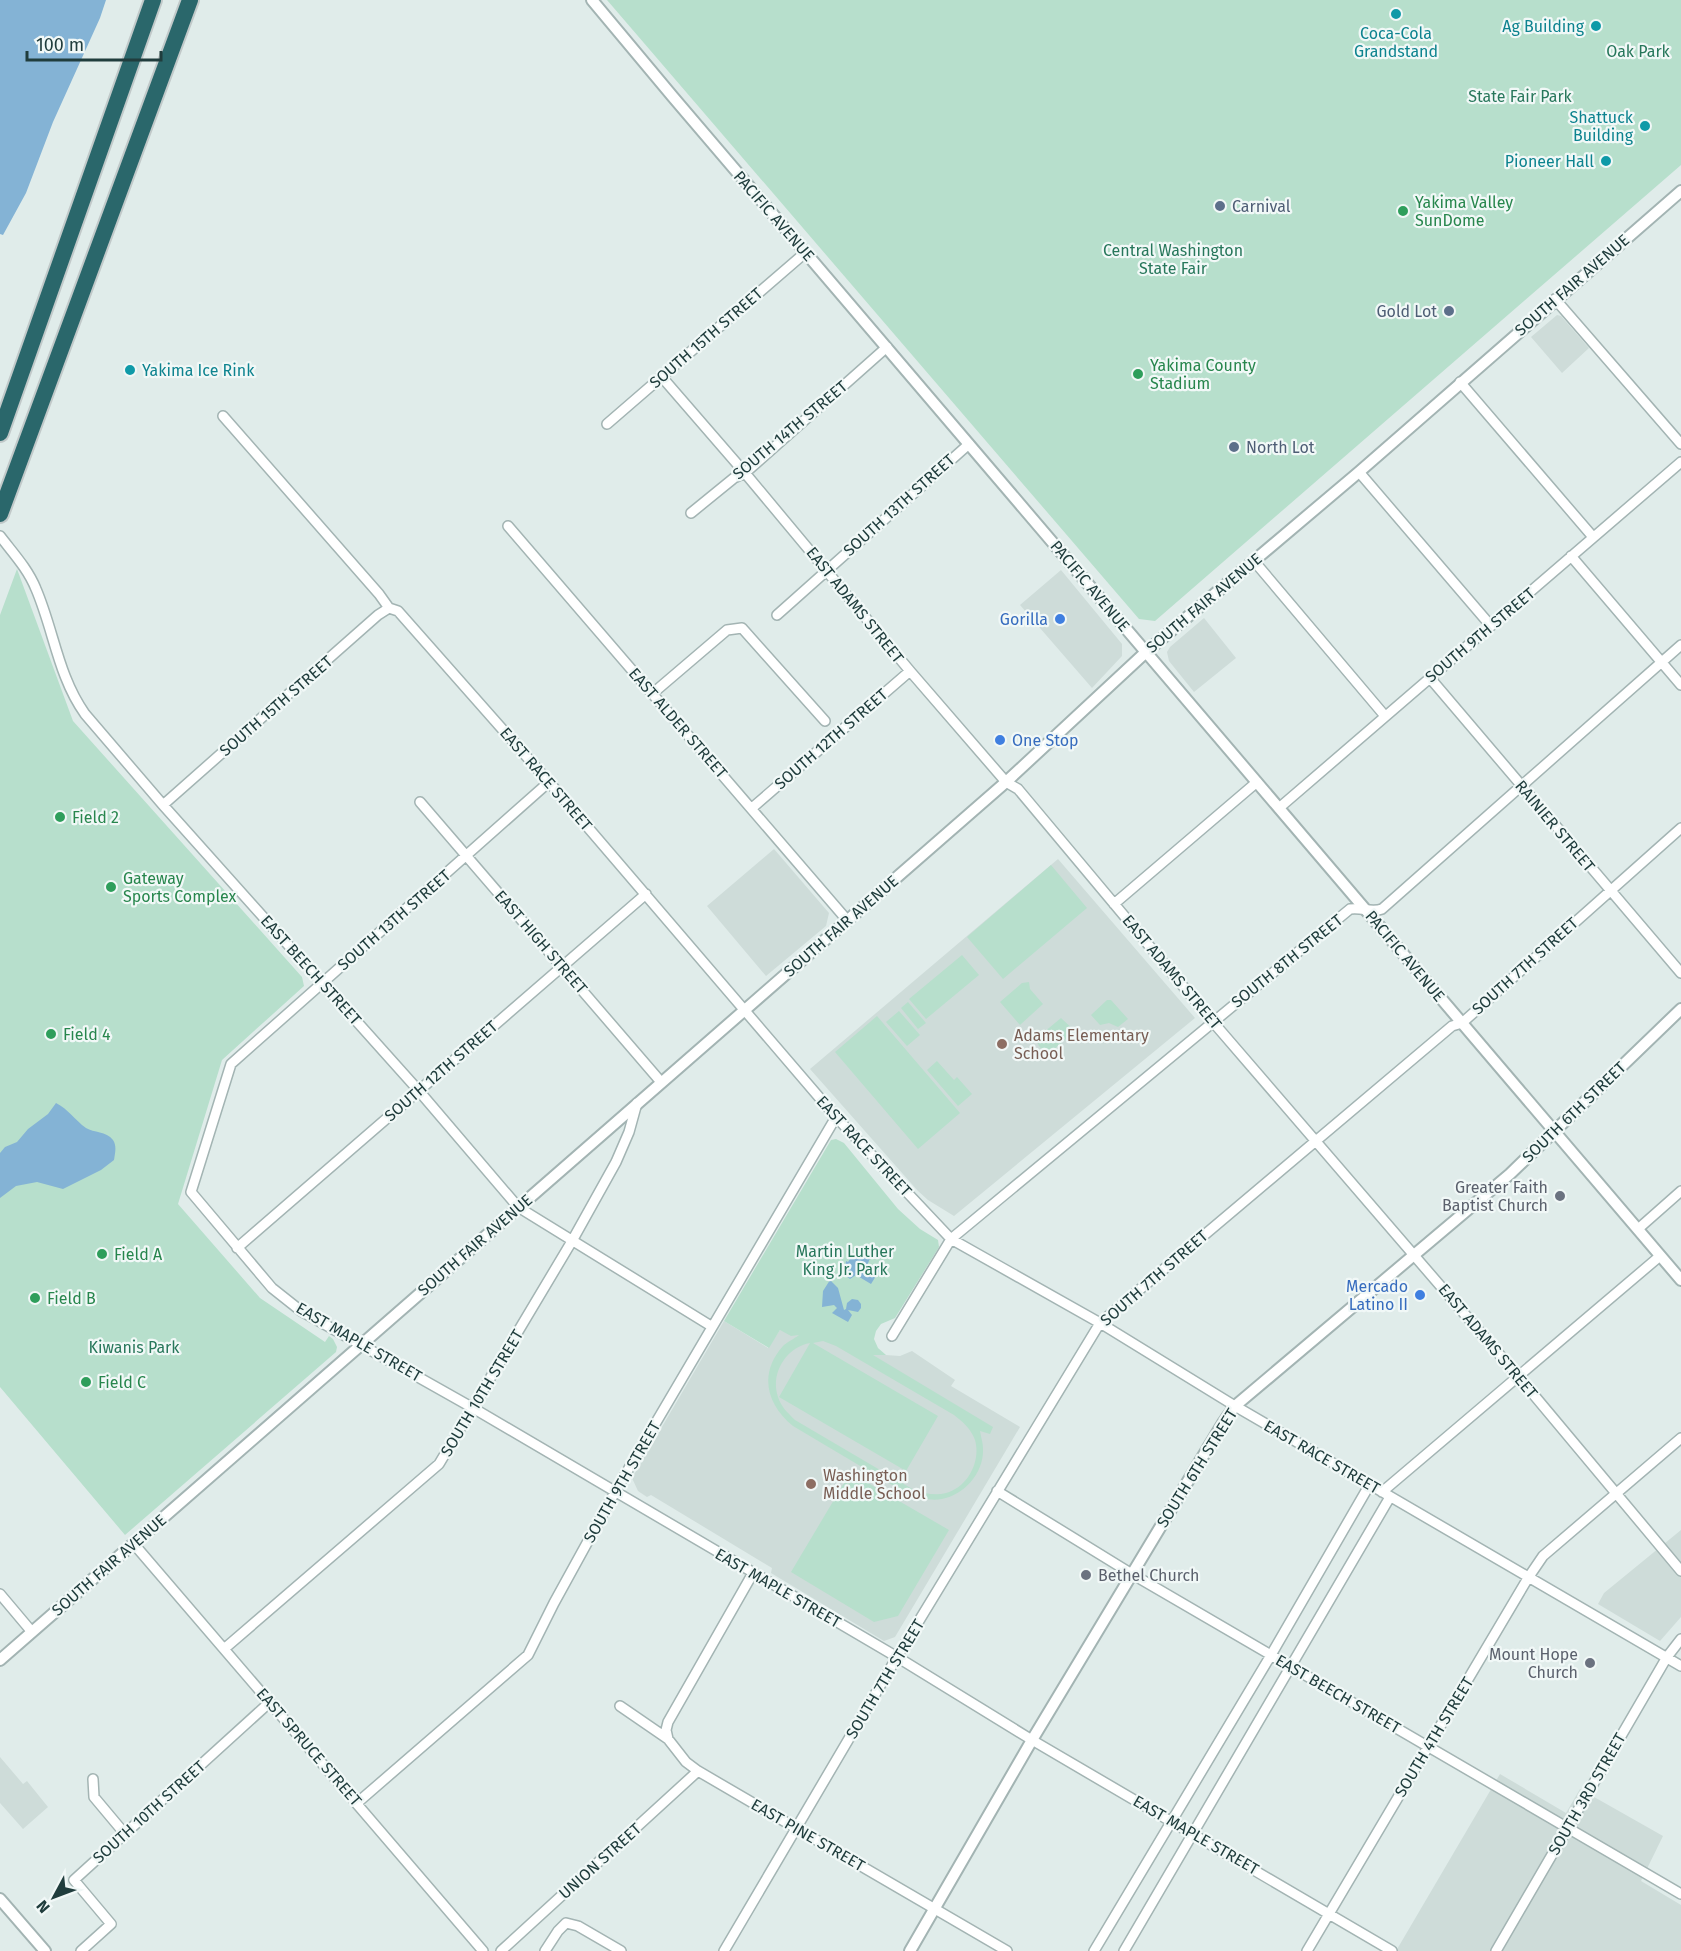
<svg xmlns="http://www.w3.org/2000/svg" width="1681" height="1951" font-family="'Fira Sans',sans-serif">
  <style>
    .built { fill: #cedcd9 }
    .green { fill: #b7dfcc; fill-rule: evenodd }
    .water { fill: #84b3d5 }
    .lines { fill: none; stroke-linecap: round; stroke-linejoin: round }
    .minor-casing { stroke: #a3b4b3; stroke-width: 12 }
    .tertiary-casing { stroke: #a3b4b3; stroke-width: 14 }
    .motorway-casing { stroke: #c1c9c9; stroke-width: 20 }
    .minor { stroke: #fff; stroke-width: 9 }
    .tertiary { stroke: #fff; stroke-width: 10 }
    .motorway { stroke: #2a676b; stroke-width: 16 }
    .culture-dot { fill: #0f9aa8; stroke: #f1f8f7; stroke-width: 2 }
    .service-dot { fill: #5c6f8a; stroke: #f1f8f7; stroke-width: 2 }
    .leisure-dot { fill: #2e9e5b; stroke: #f1f8f7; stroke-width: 2 }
    .shop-dot { fill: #3f7fe0; stroke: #f1f8f7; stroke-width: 2 }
    .education-dot { fill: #8d6e63; stroke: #f1f8f7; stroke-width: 2 }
    .worship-dot { fill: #6b7280; stroke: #f1f8f7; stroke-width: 2 }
    .labels { text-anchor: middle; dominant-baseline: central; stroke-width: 4.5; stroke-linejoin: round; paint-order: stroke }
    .culture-label { font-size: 16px; fill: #0d838f; stroke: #f1f8f7; text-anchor: end }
    .park-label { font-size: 16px; fill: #27775b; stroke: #f1f8f7 }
    .leisure-label { font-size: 16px; fill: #27864d; stroke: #f1f8f7; text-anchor: start }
    .service-label { font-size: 16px; fill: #4e5e75; stroke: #f1f8f7; text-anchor: start }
    .street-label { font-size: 16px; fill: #203d3d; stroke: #f1f8f7 }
    .shop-label { font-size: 16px; fill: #366cbe; stroke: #f1f8f7; text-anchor: end }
    .education-label { font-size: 16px; fill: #785e54; stroke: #f1f8f7; text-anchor: start }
    .worship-label { font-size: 16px; fill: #5b616d; stroke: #f1f8f7; text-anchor: end }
  </style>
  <rect width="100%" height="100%" fill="#e0ecea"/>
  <!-- built -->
  <path class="built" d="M1557 315 1561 316 1589 348 1562 373 1531 337Z
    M1061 570 1122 644V656L1092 688 1020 605Z
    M1204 618 1236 658 1194 692 1169 661 1167 652 1170 647Z
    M774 849 829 913 826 926 766 976 707 906Z
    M1058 859 1195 1018 954 1216 928 1200 918 1191 810 1069Z
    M724 1321 768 1348 780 1330 814 1332 871 1354 900 1356 912 1351 955 1380 951 1386 1020 1427 895 1637 884 1641 771 1573 772 1568 651 1495 647 1497 638 1491 632 1478Z
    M1681 1530V1617L1660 1641 1598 1604 1604 1593Z
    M0 1757 23 1784 27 1781 48 1807 23 1829 0 1803Z
    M1500 1774 1566 1813 1580 1789 1663 1836 1641 1881 1681 1905V1951H1396Z"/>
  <!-- green -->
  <path class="green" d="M607 0H1681V165L1155 621 1139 619Z
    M17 569 73 721 302 977 304 986 222 1060 178 1204 260 1298 325 1342 329 1336 333 1339 337 1347 336 1352 125 1535 0 1387V615Z
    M1051 865 1087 908 1003 979 967 937Z
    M962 955 979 975 926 1019 909 999Z
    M1029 982 1030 989 1043 1004 1020 1025 1000 1002 1022 983Z
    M1107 1000H1111L1128 1019 1118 1027 1109 1023 1100 1025 1091 1015Z
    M908 1002 926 1023 918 1029 901 1008Z
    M899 1011 920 1035 907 1046 886 1022Z
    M877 1016 960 1113 918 1149 835 1052Z
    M1061 1018 1075 1031 1051 1052C1042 1051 1036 1047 1038 1037Z
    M937 1061 954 1080 957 1077 972 1094 958 1106 927 1070Z
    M836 1139 844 1143 898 1209 920 1229 938 1240 939 1247 895 1318 881 1324 876 1331 874 1339 878 1348 886 1355H873L993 1427 990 1434 980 1431C981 1437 983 1443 983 1449 984 1473 964 1495 942 1499 931 1501 920 1498 909 1495L793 1426C767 1405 758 1374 783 1346 787 1342 794 1339 799 1335L791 1336 780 1330 769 1348 724 1321 831 1140ZM823 1341 836 1346 954 1415C963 1422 971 1429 975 1440 981 1461 968 1487 946 1493 935 1496 924 1493 914 1490L795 1420C788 1413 781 1407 778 1397 770 1374 786 1347 810 1343L779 1397 906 1471 938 1416 813 1343Z
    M856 1476 949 1530 898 1616 874 1622 791 1572 847 1478Z"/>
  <!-- water -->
  <path class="water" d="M0 0H106L100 18 53 122 26 193 3 235 0 234Z
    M56 1103C68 1109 75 1120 86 1128 94 1133 106 1131 113 1140 117 1146 115 1153 114 1160L101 1170 63 1189 37 1182 16 1186 0 1198V1153L5 1147 17 1142 28 1129 48 1114Z
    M862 1253 870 1258 867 1266 871 1267 874 1264 881 1268 871 1284 856 1275 850 1279 844 1274 846 1261 848 1262 852 1256 858 1259Z
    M830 1280 838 1288 844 1310 846 1309 847 1303 852 1299 858 1300 861 1304V1308L858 1312 848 1310 852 1315 848 1322 832 1313 837 1308 834 1305 822 1307 823 1291Z"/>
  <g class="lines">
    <!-- minor casing -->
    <g class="minor-casing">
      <path id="minor" d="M1555 299 1681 444
        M661 376 745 473 910 671 1006 782 1018 789 1213 1022 1518 1376 1681 1571
        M1460 382 1593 537
        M223 416 379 594 389 608 398 611 549 782 836 1117 951 1239 1100 1323 1235 1406 1681 1666
        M607 424 806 252
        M1359 472 1491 626
        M691 513 734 478 745 473 887 347
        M508 526 847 920
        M0 536C13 553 28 569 36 589 54 631 58 676 85 714L163 805 419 1091 518 1207 711 1326
        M1571 556 1681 685
        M1254 561 1385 716
        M777 615 969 444
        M1430 678 1681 973
        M652 694 727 630 742 628 825 721
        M549 782 231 1064 191 1192 272 1288 301 1311 473 1408 897 1657 1032 1740 1392 1951
        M420 802 661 1082
        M163 805 378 615 389 608
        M752 808 910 671
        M1279 808 1681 462
        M1114 904 1257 782
        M1638 1229 1681 1191
        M237 1248 646 894
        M892 1336 951 1239 1350 909C1362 907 1371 913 1382 909L1681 645
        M997 1491 1132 1574 1681 1894
        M1382 1492 1660 1256
        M133 1543 483 1951
        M0 1594 32 1632
        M224 1649 439 1464 572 1241 616 1162 629 1132 637 1103
        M620 1706 668 1739 686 1762 698 1771 1007 1951
        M668 1739 666 1730 668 1722 753 1573
        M93 1779 94 1797 125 1834
        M357 1803 528 1655 554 1603 615 1492 836 1117
        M81 1951 111 1924 74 1880 270 1702
        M501 1951 698 1771
        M545 1951 558 1931 566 1923 578 1926 621 1951
        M724 1951 897 1657 1100 1323 1452 1026 1462 1023 1681 828
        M1094 1951 1271 1655 1370 1484
        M1124 1951 1390 1497
        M1307 1951 1528 1578 1543 1556 1681 1438
        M1496 1951 1667 1657 1681 1639"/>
    </g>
    <!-- tertiary casing -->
    <g class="tertiary-casing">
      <path id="tertiary" d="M592 0 673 97 1681 1280
        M0 1660 1006 782 1146 652 1359 472 1681 191
        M0 1899 45 1951
        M910 1951 1032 1740 1223 1423 1235 1406 1510 1174 1681 1009"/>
    </g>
    <!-- motorway casing -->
    <g class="motorway-casing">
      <path id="motorway" d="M0 433 153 0
        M0 514 190 0"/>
    </g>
    <!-- minor -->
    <use href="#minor" class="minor"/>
    <!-- tertiary -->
    <use href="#tertiary" class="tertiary"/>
    <!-- motorway -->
    <use href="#motorway" class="motorway"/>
  </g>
  <!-- markers -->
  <g class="culture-dot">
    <circle cx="1396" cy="14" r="6"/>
    <circle cx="1596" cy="26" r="6"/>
    <circle cx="1645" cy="126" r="6"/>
    <circle cx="1606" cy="161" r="6"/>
    <circle cx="130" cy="370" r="6"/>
  </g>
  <g class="service-dot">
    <circle cx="1220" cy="206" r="6"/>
    <circle cx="1449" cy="311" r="6"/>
    <circle cx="1234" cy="447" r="6"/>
  </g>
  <g class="leisure-dot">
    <circle cx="1403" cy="211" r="6"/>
    <circle cx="1138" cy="374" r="6"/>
    <circle cx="60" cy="817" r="6"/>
    <circle cx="111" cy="887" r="6"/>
    <circle cx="51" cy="1034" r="6"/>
    <circle cx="102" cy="1254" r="6"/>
    <circle cx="35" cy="1298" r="6"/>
    <circle cx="86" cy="1382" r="6"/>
  </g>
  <g class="shop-dot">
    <circle cx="1060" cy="619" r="6"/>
    <circle cx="1000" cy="740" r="6"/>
    <circle cx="1420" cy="1295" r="6"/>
  </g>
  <g class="education-dot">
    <circle cx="1002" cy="1044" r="6"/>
    <circle cx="811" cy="1484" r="6"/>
  </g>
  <g class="worship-dot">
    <circle cx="1560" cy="1196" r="6"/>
    <circle cx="1086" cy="1575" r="6"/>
    <circle cx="1590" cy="1663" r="6"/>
  </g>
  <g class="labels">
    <!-- culture labels -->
    <g class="culture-label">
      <text x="1584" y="26">Ag Building</text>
      <text x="1396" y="33" text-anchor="middle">Coca-Cola<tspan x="1396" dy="18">Grandstand</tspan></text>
      <text x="1633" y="117">Shattuck<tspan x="1633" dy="18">Building</tspan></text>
      <text x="1594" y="161">Pioneer Hall</text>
      <text x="142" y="370" text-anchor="start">Yakima Ice Rink</text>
    </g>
    <!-- park labels -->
    <g class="park-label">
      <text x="1638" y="51">Oak Park</text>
      <text x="1520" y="96">State Fair Park</text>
      <text x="1173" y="250">Central Washington<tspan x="1173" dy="18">State Fair</tspan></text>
      <text x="845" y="1251">Martin Luther<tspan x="845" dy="18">King Jr. Park</tspan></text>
      <text x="134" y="1347">Kiwanis Park</text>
    </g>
    <!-- leisure labels -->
    <g class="leisure-label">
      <text x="1415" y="202">Yakima Valley<tspan x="1415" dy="18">SunDome</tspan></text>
      <text x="1150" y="365">Yakima County<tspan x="1150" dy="18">Stadium</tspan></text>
      <text x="72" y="817">Field 2</text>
      <text x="123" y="878">Gateway<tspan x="123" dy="18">Sports Complex</tspan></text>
      <text x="63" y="1034">Field 4</text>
      <text x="114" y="1254">Field A</text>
      <text x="47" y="1298">Field B</text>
      <text x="98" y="1382">Field C</text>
    </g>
    <!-- service labels -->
    <g class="service-label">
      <text x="1232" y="206">Carnival</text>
      <text x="1437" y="311" text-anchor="end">Gold Lot</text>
      <text x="1246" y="447">North Lot</text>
    </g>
    <!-- street labels -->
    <g class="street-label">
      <text transform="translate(774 216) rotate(49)">PACIFIC AVENUE</text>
      <text transform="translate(1572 285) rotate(-41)">SOUTH FAIR AVENUE</text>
      <text transform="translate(706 338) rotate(-41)">SOUTH 15TH STREET</text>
      <text transform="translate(790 430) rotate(-40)">SOUTH 14TH STREET</text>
      <text transform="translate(899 505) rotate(-42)">SOUTH 13TH STREET</text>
      <text transform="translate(1090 586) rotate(50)">PACIFIC AVENUE</text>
      <text transform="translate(1204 603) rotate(-40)">SOUTH FAIR AVENUE</text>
      <text transform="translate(855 605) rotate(51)">EAST ADAMS STREET</text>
      <text transform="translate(1480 635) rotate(-40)">SOUTH 9TH STREET</text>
      <text transform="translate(276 706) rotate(-41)">SOUTH 15TH STREET</text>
      <text transform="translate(678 723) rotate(49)">EAST ALDER STREET</text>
      <text transform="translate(831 739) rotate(-41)">SOUTH 12TH STREET</text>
      <text transform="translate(546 779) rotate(49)">EAST RACE STREET</text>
      <text transform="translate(1555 826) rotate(50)">RAINIER STREET</text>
      <text transform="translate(394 920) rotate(-41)">SOUTH 13TH STREET</text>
      <text transform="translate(841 926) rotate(-41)">SOUTH FAIR AVENUE</text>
      <text transform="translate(541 942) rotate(49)">EAST HIGH STREET</text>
      <text transform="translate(1405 956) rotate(50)">PACIFIC AVENUE</text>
      <text transform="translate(1287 961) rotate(-39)">SOUTH 8TH STREET</text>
      <text transform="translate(1525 966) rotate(-42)">SOUTH 7TH STREET</text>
      <text transform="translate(311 970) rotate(48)">EAST BEECH STREET</text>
      <text transform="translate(1172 972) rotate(50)">EAST ADAMS STREET</text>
      <text transform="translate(441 1071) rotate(-41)">SOUTH 12TH STREET</text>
      <text transform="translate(1574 1112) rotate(-44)">SOUTH 6TH STREET</text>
      <text transform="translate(864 1146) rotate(47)">EAST RACE STREET</text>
      <text transform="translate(475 1245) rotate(-41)">SOUTH FAIR AVENUE</text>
      <text transform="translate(1154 1278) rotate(-41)">SOUTH 7TH STREET</text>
      <text transform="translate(1488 1341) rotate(50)">EAST ADAMS STREET</text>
      <text transform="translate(359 1342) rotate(30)">EAST MAPLE STREET</text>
      <text transform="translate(482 1393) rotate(-59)">SOUTH 10TH STREET</text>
      <text transform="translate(1322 1457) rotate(30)">EAST RACE STREET</text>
      <text transform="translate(1197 1468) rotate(-58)">SOUTH 6TH STREET</text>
      <text transform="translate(622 1482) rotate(-60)">SOUTH 9TH STREET</text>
      <text transform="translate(109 1565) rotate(-41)">SOUTH FAIR AVENUE</text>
      <text transform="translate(778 1588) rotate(30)">EAST MAPLE STREET</text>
      <text transform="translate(885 1679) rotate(-59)">SOUTH 7TH STREET</text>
      <text transform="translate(1338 1694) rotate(30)">EAST BEECH STREET</text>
      <text transform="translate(1434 1737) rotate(-59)">SOUTH 4TH STREET</text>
      <text transform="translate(309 1747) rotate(49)">EAST SPRUCE STREET</text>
      <text transform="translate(1587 1794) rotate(-60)">SOUTH 3RD STREET</text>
      <text transform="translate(149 1812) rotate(-42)">SOUTH 10TH STREET</text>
      <text transform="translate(808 1835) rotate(30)">EAST PINE STREET</text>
      <text transform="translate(1196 1835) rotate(30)">EAST MAPLE STREET</text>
      <text transform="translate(600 1861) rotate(-42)">UNION STREET</text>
    </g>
    <!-- shop labels -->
    <g class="shop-label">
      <text x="1048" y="619">Gorilla</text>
      <text x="1012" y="740" text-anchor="start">One Stop</text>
      <text x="1408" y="1286">Mercado<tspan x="1408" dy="18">Latino II</tspan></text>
    </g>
    <!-- education labels -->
    <g class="education-label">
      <text x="1014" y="1035">Adams Elementary<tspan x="1014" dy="18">School</tspan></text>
      <text x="823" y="1475">Washington<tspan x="823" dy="18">Middle School</tspan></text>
    </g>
    <!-- worship labels -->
    <g class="worship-label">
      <text x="1548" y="1187">Greater Faith<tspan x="1548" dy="18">Baptist Church</tspan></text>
      <text x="1098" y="1575" text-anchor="start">Bethel Church</text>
      <text x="1578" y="1654">Mount Hope<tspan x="1578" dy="18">Church</tspan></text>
    </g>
  </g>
  <!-- north arrow -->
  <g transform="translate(54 1897) rotate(229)" stroke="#f1f8f7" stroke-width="4.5" paint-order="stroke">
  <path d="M0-4.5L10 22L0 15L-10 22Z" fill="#203d3d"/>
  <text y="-9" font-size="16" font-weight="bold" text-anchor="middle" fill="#203d3d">N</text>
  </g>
  <!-- scale -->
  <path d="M27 51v9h134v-9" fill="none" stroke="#203d3d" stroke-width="3"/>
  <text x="36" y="51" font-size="18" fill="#203d3d" stroke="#f1f8f7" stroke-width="4.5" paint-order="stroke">100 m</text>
</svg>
